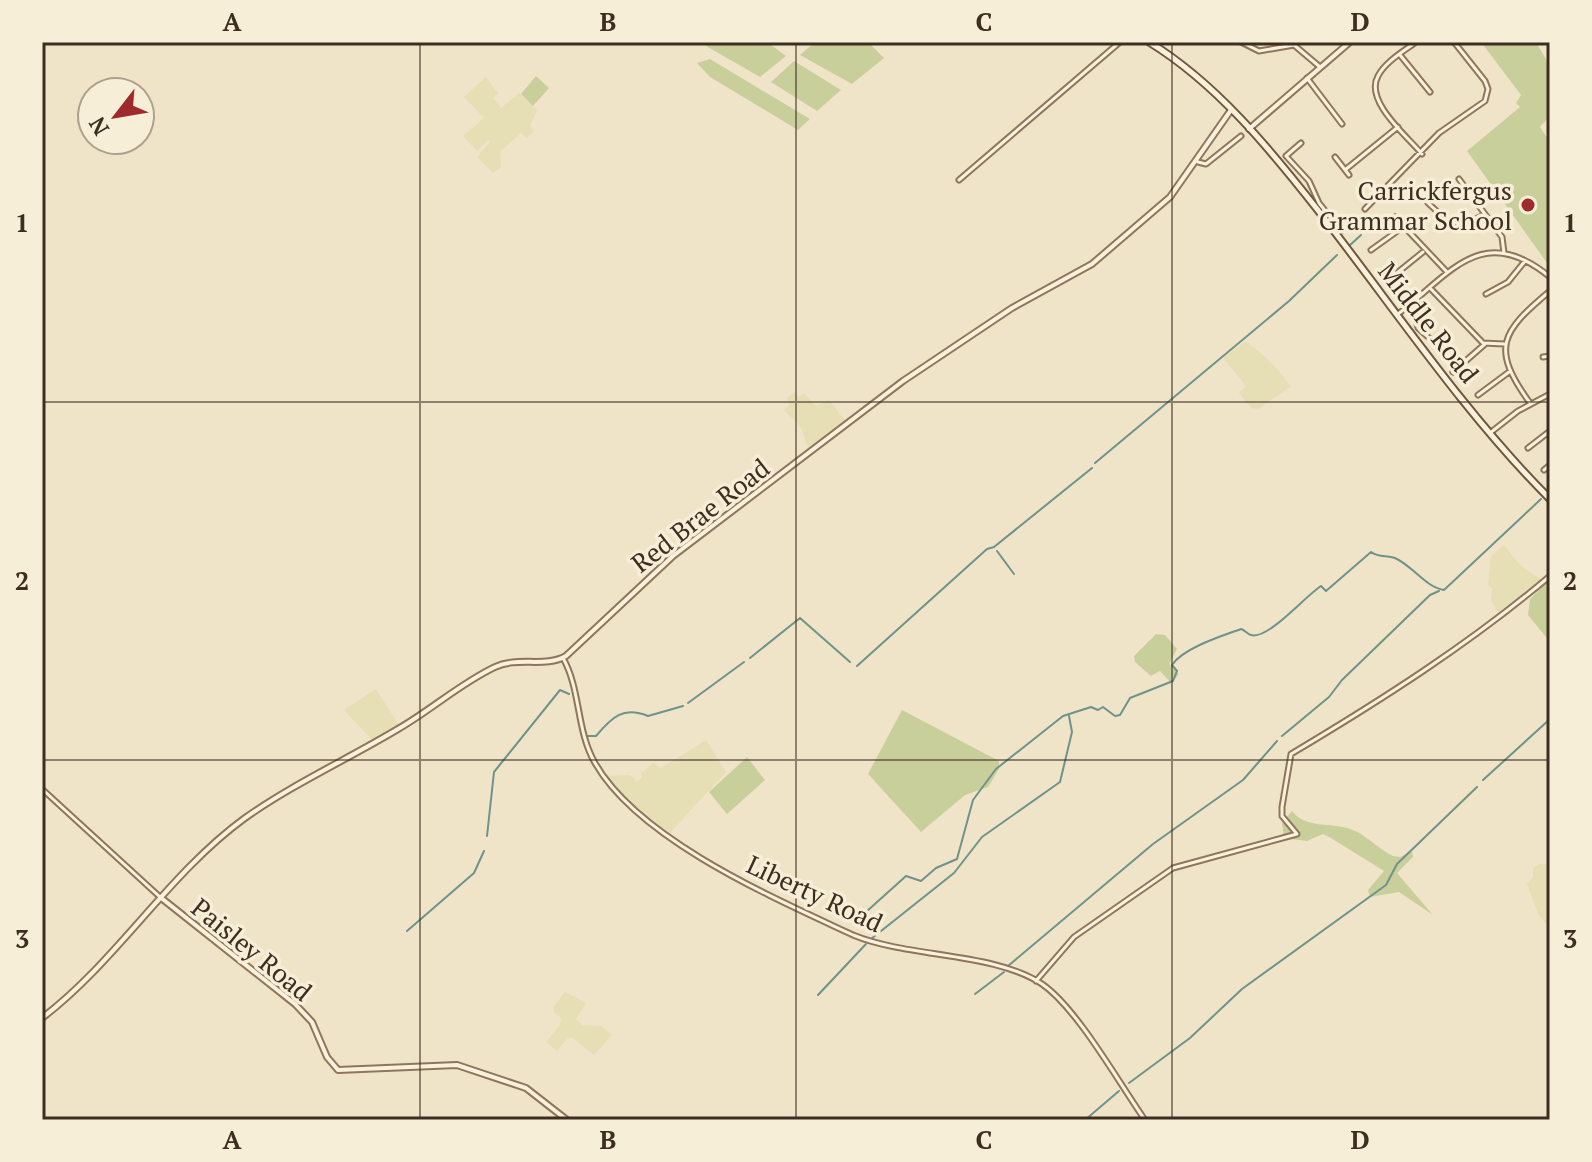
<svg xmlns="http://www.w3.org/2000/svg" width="1592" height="1162" font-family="'PT Serif',serif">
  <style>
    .farmland { fill: #e6deb5 }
    .green { fill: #c9cf9b }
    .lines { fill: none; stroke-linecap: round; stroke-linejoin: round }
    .stream { stroke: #6f938a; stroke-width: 2 }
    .minor-casing { stroke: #8d765c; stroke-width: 7 }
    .tertiary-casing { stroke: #8d765c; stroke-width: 8 }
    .secondary-casing { stroke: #6f573f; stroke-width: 9 }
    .minor { stroke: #faf1dc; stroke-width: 3 }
    .tertiary { stroke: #faf1dc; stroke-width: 4 }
    .secondary { stroke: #faf1dc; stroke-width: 5 }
    .grid { fill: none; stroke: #3d2e20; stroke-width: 2; stroke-opacity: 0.55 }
    .poi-dot { fill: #9e2a2b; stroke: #f7eed8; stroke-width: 3 }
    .labels { text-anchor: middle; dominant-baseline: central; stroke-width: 7; stroke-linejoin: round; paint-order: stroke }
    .poi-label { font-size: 26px; fill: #3d2e20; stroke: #f7eed8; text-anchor: end }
    .street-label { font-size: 26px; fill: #3d2e20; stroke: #f7eed8 }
    .neatline { fill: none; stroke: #3d2e20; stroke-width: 3 }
    .grid-label { font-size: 26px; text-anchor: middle; font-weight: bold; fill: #3d2e20 }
  </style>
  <rect width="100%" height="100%" fill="#f0e4c8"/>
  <!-- farmland -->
  <path class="farmland" d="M486 77 498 93 493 98 501 108 519 93 537 110 530 126 534 130 527 138 521 133 500 152 501 167 493 173 477 157 490 142 488 140 477 151 463 136 484 118 464 97Z
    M1246 341 1270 361 1291 386 1258 409 1251 408 1239 393 1246 386 1223 358Z
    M795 392 799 397 804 393 816 406 829 400 846 422 809 449 800 426 784 410 789 406 787 398Z
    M1504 545 1520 565 1543 581 1499 615 1491 601 1492 588 1488 585 1491 556Z
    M376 689 400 727 373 741 344 710Z
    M706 740 726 772 670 833 635 809 606 776 630 775 637 782 642 777 640 769 643 772 653 763 661 768Z
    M1539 864H1550V929L1538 914 1527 884 1533 877V868Z
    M565 992 586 1003 576 1019 582 1025 601 1026 612 1035 594 1055 573 1038H568L557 1051 546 1042 560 1024 561 1018 554 1012V1006Z"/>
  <!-- green -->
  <path class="green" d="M711 42H767L786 56 760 77 706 46Z
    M815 42H868L884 58 852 84 800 55Z
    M1481 42H1536L1550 66V116L1540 127 1550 142V259L1547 263 1467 151 1520 107 1516 103 1521 95Z
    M710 59 810 119 798 130 710 77 697 63Z
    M794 61 841 90 817 111 771 82Z
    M536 76 549 88 533 106 521 94Z
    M1550 579V642L1528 615 1530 599Z
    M1156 634 1165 635 1177 649 1169 664 1179 674 1171 683 1160 671 1151 676 1135 662 1134 656Z
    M902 710 999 761V769L988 787 965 795 921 832 868 774Z
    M747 757 765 780 727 814 709 792Z
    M1292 811C1306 829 1330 822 1350 829 1366 834 1378 849 1393 856L1400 857 1412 851 1413 857 1397 873 1433 915 1399 892 1370 897 1368 890 1384 871 1331 838 1323 834 1307 841 1284 838 1282 823Z"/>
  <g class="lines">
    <!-- stream -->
    <path class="stream" d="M1349 246 1361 235
      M1095 463 1289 301 1337 255
      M994 547 1092 468
      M997 551 1014 574
      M750 658 800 618 850 662
      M857 666 987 549 994 547
      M688 703 744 662
      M586 736H596C612 717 623 706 648 716L683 706
      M1282 736 1329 697 1342 680 1430 595 1439 591
      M1483 780 1550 719
      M487 836 494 772 560 690 569 694
      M866 912 906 876 921 881 936 868 957 859 973 800 996 769 1063 716 1091 707 1098 710 1103 707 1115 716 1120 715 1130 698 1173 681 1177 671 1172 665C1183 648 1222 636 1241 629 1245 630 1247 634 1251 635 1268 640 1304 597 1321 586L1326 591 1371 552C1379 558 1387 555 1395 558 1413 566 1425 587 1444 590L1541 499
      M407 931 474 873 484 851
      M871 939 954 873 982 837 1060 782 1072 732 1069 716
      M1008 966 1153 844 1243 780 1277 741
      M975 994 1004 972
      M818 995 866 944
      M1129 1083 1190 1038 1242 989 1386 885 1397 864 1477 787
      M1085 1120 1119 1091"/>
    <!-- minor casing -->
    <g class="minor-casing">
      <path id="minor" d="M1241 42 1259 51 1294 45 1320 67
        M1416 42C1404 51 1385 62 1378 76 1364 101 1407 136 1422 154
        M1400 55 1430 92
        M1307 78 1342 124
        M1301 143 1286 156 1309 181 1319 203 1341 231
        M1335 157 1349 175
        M1198 162 1206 164 1241 136
        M1345 170 1398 127
        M1459 179 1502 237 1504 253
        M959 180 1120 42
        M1428 203 1456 229 1484 215
        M1365 209 1439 133 1485 101 1488 89 1485 81 1454 42
        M1395 217 1447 272
        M1371 250 1403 227
        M1392 277 1423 252
        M1431 289 1483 343 1504 344
        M1486 294 1508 282 1525 261
        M1412 304 1418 328 1438 346
        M1398 314C1450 274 1482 221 1550 277
        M1543 357 1550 356
        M1453 372 1485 344
        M1478 395 1509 372
        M1530 403C1490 348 1501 332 1550 291
        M1490 433 1518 411 1550 394
        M1528 448 1550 431
        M1544 470 1550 465
        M563 658C581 690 576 730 595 763 639 840 774 898 853 935 909 958 994 952 1042 984 1077 1008 1119 1083 1145 1120
        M42 789 160 897
        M1036 981 1074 937 1173 868 1297 834 1282 816V807L1291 754C1380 701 1471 643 1550 576"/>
    </g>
    <!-- tertiary casing -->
    <g class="tertiary-casing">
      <path id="tertiary" d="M1249 129 1350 42
        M160 897 295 1004 312 1022 327 1057 338 1070 457 1065 526 1088 567 1120
        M42 1018C117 961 168 874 245 818 293 784 348 759 398 729 431 710 461 683 495 667 518 656 545 668 566 656L673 556 903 381 1012 308 1092 264 1170 197 1231 110"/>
    </g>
    <!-- secondary casing -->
    <g class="secondary-casing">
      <path id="secondary" d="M1149 42C1216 83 1269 148 1317 209 1393 306 1463 412 1550 499"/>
    </g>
    <!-- minor -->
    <use href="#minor" class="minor"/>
    <!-- tertiary -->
    <use href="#tertiary" class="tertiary"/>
    <!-- secondary -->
    <use href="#secondary" class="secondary"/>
  </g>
  <!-- grid -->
  <path class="grid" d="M420 42V1120M796 42V1120M1172 42V1120M42 402H1550M42 760H1550"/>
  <!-- markers -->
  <circle class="poi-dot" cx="1528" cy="205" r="8"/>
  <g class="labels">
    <!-- poi labels -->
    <g class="poi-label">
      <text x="1512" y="190">Carrickfergus<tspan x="1512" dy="30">Grammar School</tspan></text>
    </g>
    <!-- street labels -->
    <g class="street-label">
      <text transform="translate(1429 322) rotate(52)">Middle Road</text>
      <text transform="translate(700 515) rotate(-38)">Red Brae Road</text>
      <text transform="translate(815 893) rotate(25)">Liberty Road</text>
      <text transform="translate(252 949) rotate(39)">Paisley Road</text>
    </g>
  </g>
  <!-- border -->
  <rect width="1592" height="1162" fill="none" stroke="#f7eed8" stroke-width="88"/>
  <!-- north arrow -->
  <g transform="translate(116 116) rotate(239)"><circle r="38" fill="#f7eed8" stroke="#ada18e" stroke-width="2"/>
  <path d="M0-6L14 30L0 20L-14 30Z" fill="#9e2a2b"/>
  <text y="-12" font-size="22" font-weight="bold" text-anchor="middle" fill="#3d2e20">N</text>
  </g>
  <rect x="44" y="44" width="1504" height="1074" class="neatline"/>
  <g class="grid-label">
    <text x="232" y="31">A</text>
    <text x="608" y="31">B</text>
    <text x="984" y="31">C</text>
    <text x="1360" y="31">D</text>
    <text x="22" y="232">1</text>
    <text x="1570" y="232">1</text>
    <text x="22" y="590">2</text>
    <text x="1570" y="590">2</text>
    <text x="22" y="948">3</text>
    <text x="1570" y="948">3</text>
    <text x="232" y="1149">A</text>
    <text x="608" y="1149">B</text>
    <text x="984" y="1149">C</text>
    <text x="1360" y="1149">D</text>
  </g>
</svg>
